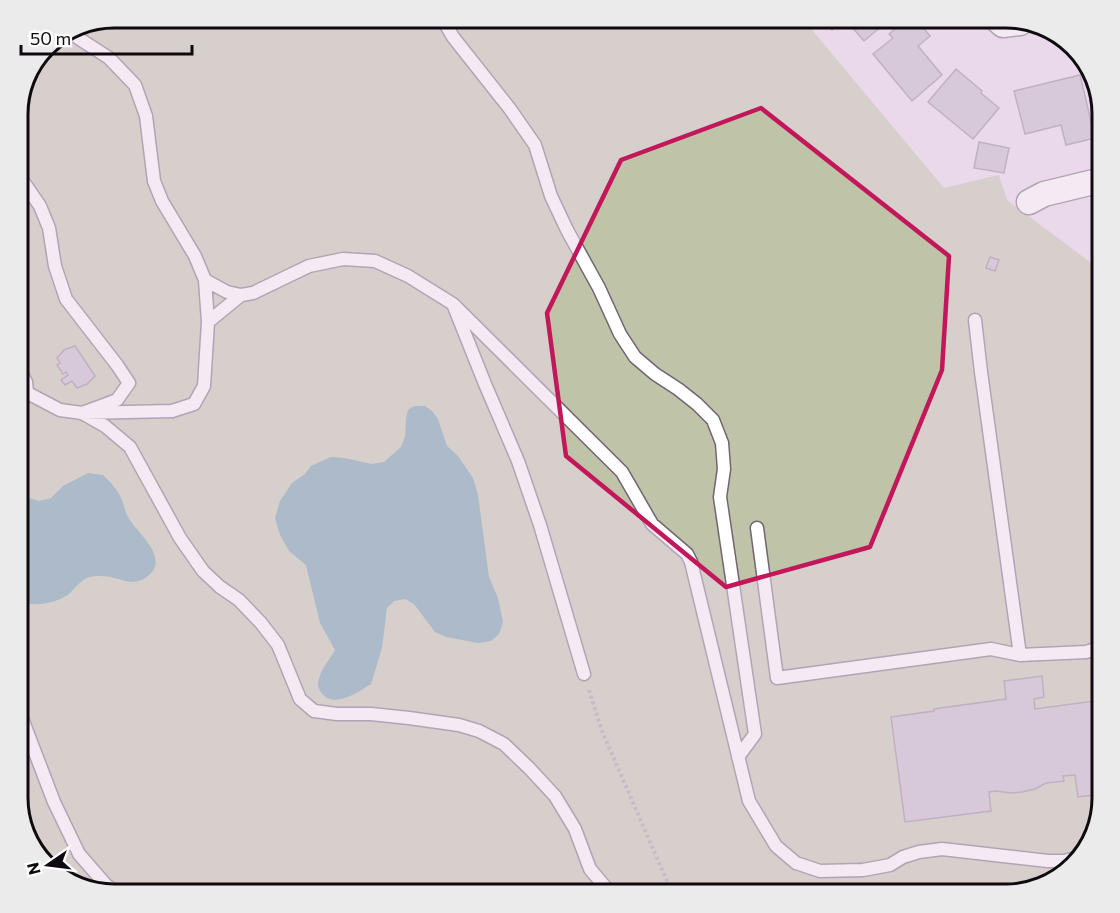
<svg xmlns="http://www.w3.org/2000/svg" width="1120" height="913" font-family="Commissioner,sans-serif">
  <style>
    .green { fill: #bfc3a7 }
    .water { fill: #62949f }
    .building { fill: #c4b5c6; stroke: #8e8091; stroke-width: 1.5 }
    .lines { fill: none; stroke-linecap: round; stroke-linejoin: round }
    .service-casing { stroke: #716473; stroke-width: 15 }
    .minor-casing { stroke: #716473; stroke-width: 27 }
    .path { stroke: #a296a3; stroke-width: 4; stroke-dasharray: 3 3; stroke-linecap: butt }
    .service { stroke: #fff; stroke-width: 12 }
    .minor { stroke: #fff; stroke-width: 24 }
    .marked { fill: none; stroke: #c2185b; stroke-width: 4.5; stroke-linejoin: round }
    .rim { fill: none; stroke: #0f0a0f; stroke-width: 3 }
  </style>
  <rect width="100%" height="100%" fill="#e9d9eb"/>
  <!-- green -->
  <path class="green" d="M114 18H802L944 188 999 175 1007 200 1102 271V799L1078 862 1048 885 1006 895H114L51 871 18 805V107L50 42Z"/>
  <!-- water -->
  <path class="water" d="M414 406H425L432 411 438 419 447 446 458 456 473 478 478 495 489 577 498 598 503 622 499 634 491 641 478 643 446 637 435 632 414 604 405 599 394 601 387 608 382 648 371 684C358 692 333 710 321 692 318 688 317 684 319 679 321 669 330 659 335 650L320 623 306 565 289 551 280 535 275 518 280 501 292 483 305 474 311 466 331 457 344 458 372 464 384 462 401 447 405 437 406 419 408 410Z
    M88 473 103 475C110 482 118 490 122 500 124 506 125 512 128 517 136 532 170 557 149 575 145 579 138 582 132 582 127 582 120 579 115 578 107 576 95 575 87 578 80 581 75 588 70 593 59 603 32 608 18 601V487L29 498 39 501 51 498 63 486Z"/>
  <!-- building -->
  <path class="building" d="M822 18H841L843 20 832 30Z
    M844 18H891L864 41Z
    M908 18H915L930 36 918 46 942 75 912 101 873 54 893 38 889 34Z
    M956 69 982 91 981 93 999 108 973 139 928 102Z
    M1080 75 1095 138 1066 145 1061 125 1025 134 1014 91Z
    M1102 119V145L1094 122Z
    M979 142 1009 148 1004 173 974 168Z
    M990 257 999 260 995 271 986 268Z
    M75 346 95 376 87 384 77 388 72 381 65 385 61 380 68 375 66 372 63 374 57 365 60 363 57 358 64 350Z
    M1042 676 1044 697 1034 699 1035 709 1102 700V794L1078 797 1075 775 1063 776 1064 781 1046 783 1035 789 1022 792 1011 793 997 791 989 792 991 811 905 822 891 717 934 711V709L1006 699 1004 681Z"/>
  <g class="lines">
    <!-- service casing -->
    <g class="service-casing">
      <path id="service" d="M442 18 453 37 510 109 535 145 551 196 567 230 599 288 620 334 635 357 655 374 678 389 697 404 713 420 722 443 724 469 720 497 755 734 738 757
        M18 174 40 206 49 228 55 266 66 299 117 365 129 383 117 400 82 413 105 426 130 447 180 538 203 571 220 587 239 600 261 623 278 645 300 699 314 711 337 714H371L409 718 459 725 479 731 504 744 529 768 555 796 575 829 590 869 612 895
        M205 280 227 292 241 295 253 293 309 266 343 259 375 261 408 276 453 304 485 384 518 461 540 525 584 674
        M453 304 622 472 652 524 687 554 691 562 749 801 776 846 796 863 820 871 863 870 890 865 903 857 919 852 942 849 1048 861H1064L1080 857
        M975 320 981 372 1020 655
        M208 322 241 295
        M18 367 26 382 27 392
        M18 388 60 410 82 413 172 411 194 404 204 386 208 322 205 280 195 256 162 201 154 181 146 116 135 85 109 58 72 34
        M757 528 777 678 991 649 1020 655 1086 652 1102 647
        M18 708 54 802 79 854 106 885 122 895"/>
    </g>
    <!-- minor casing -->
    <g class="minor-casing">
      <path id="minor" d="M995 18 1003 25 1020 23
        M1029 202 1044 194 1102 180"/>
    </g>
    <!-- path -->
    <path class="path" d="M589 690 602 731 673 895"/>
    <!-- service -->
    <use href="#service" class="service"/>
    <!-- minor -->
    <use href="#minor" class="minor"/>
  </g>
  <!-- marked area -->
  <path d="M0 0H1120V913H0ZM761 108 949 256 942 370 870 547 726 587 566 456 547 313 621 160Z" fill="#e9d9eb" fill-opacity=".55" fill-rule="evenodd"/>
  <path class="marked" d="M761 108 949 256 942 370 870 547 726 587 566 456 547 313 621 160Z"/>
  <!-- crop -->
  <path d="M0 0H1120V913H0ZM114 28H1006A86 86 0 0 1 1092 114V798A86 86 0 0 1 1006 884H114A86 86 0 0 1 28 798V114A86 86 0 0 1 114 28Z" fill="#ecebec" fill-rule="evenodd"/>
  <path class="rim" d="M114 28H1006A86 86 0 0 1 1092 114V798A86 86 0 0 1 1006 884H114A86 86 0 0 1 28 798V114A86 86 0 0 1 114 28Z"/>
  <!-- north arrow -->
  <g transform="translate(48 865) rotate(256)" stroke="#ffffff" stroke-width="4.5" paint-order="stroke">
  <path d="M0-4.5L10 22L0 15L-10 22Z" fill="#0f0a0f"/>
  <text y="-9" font-size="16" font-weight="bold" text-anchor="middle" fill="#0f0a0f">N</text>
  </g>
  <!-- scale -->
  <path d="M21 45v9h171v-9" fill="none" stroke="#0f0a0f" stroke-width="3"/>
  <text x="30" y="45" font-size="18" fill="#0f0a0f" stroke="#ffffff" stroke-width="4.5" paint-order="stroke">50 m</text>
</svg>
